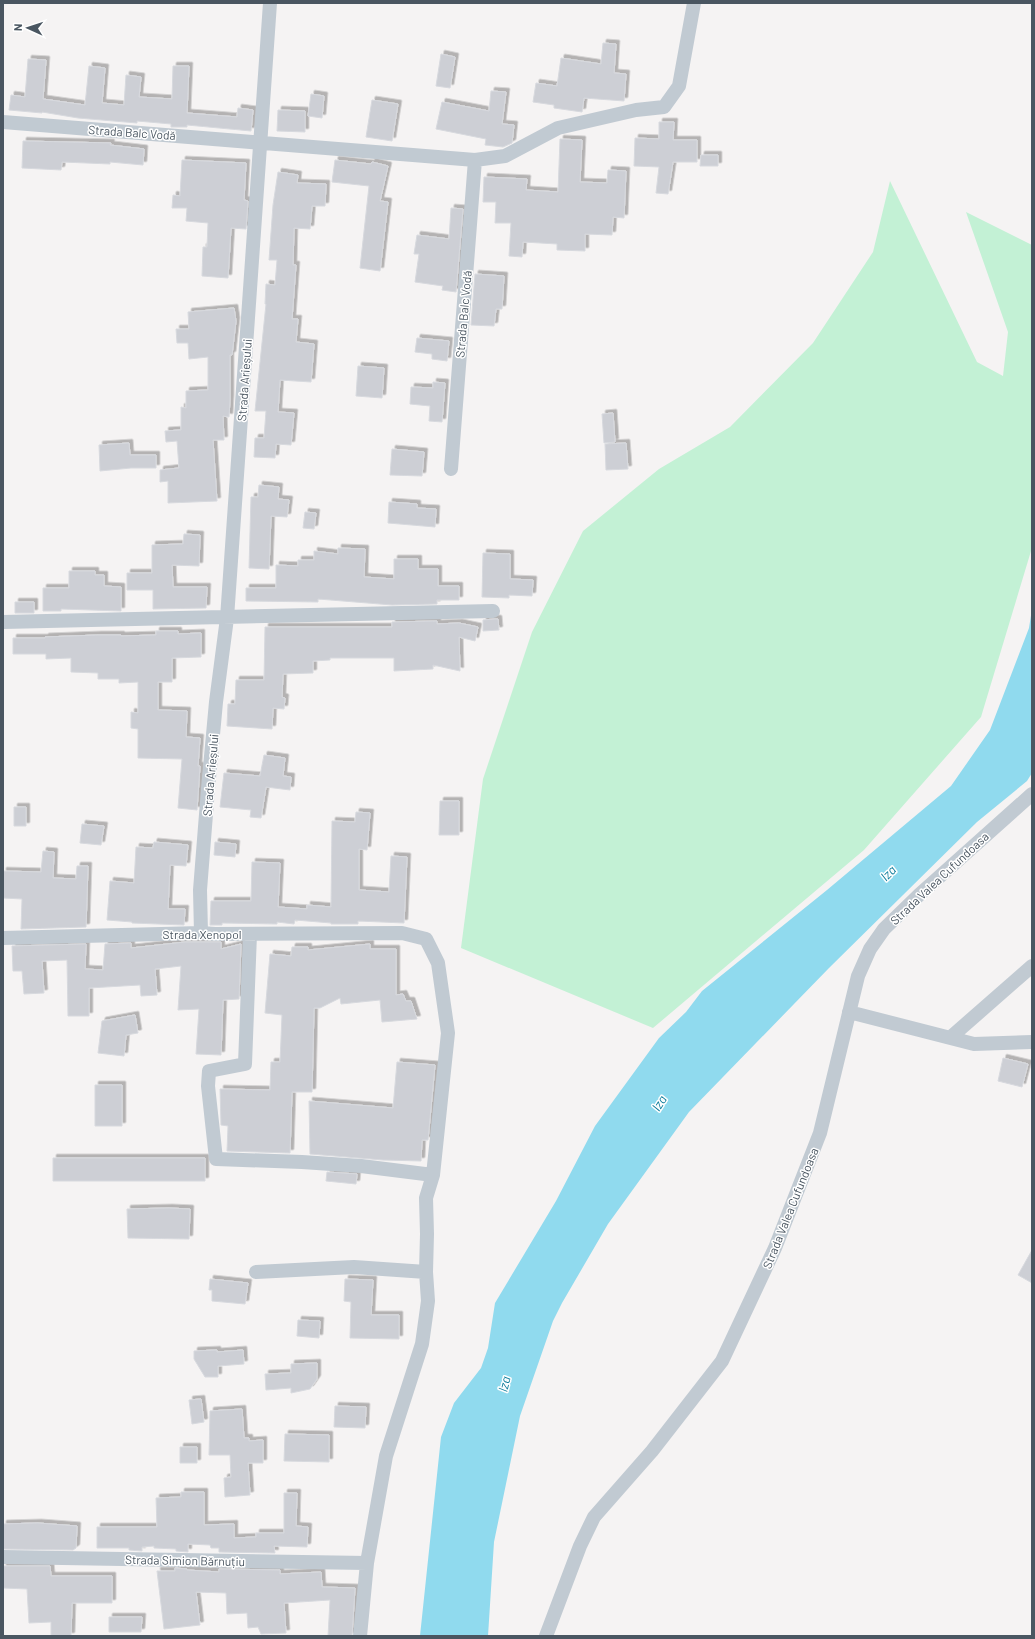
<svg xmlns="http://www.w3.org/2000/svg" width="1035" height="1639" font-family="Barlow,sans-serif">
  <style>
    .green { fill: #c3f1d5 }
    .water { fill: #90daee }
    .building { fill: #cdcfd5; stroke: #d7d9de; filter: url(#shadow) }
    .lines { fill: none; stroke-linecap: round; stroke-linejoin: round }
    .minor { stroke: #c1cad2; stroke-width: 14 }
    .labels { text-anchor: middle; dominant-baseline: central; stroke-width: 3; stroke-linejoin: round; paint-order: stroke }
    .street-label { font-size: 12px; fill: #4a5661; stroke: #fff }
    .water-label { font-size: 13px; font-style: italic; fill: #0c7c9b; stroke: #fff }
  </style>
  <defs>
    <filter id="shadow"><feDropShadow dx="3.5" dy="-3.5" stdDeviation="0" flood-color="#0004"/></filter>
  </defs>
  <rect width="100%" height="100%" fill="#f5f3f3"/>
  <!-- green -->
  <path class="green" d="M890 181 977 362 1003 376 1008 332 966 212 1032 245V539L1031 551 981 717 864 850 653 1028 461 948 483 779 532 632 583 531 659 469 730 427 813 343 873 252Z"/>
  <!-- water -->
  <path class="water" d="M1032 609V773L1027 781 977 822 829 968 689 1112 608 1224 562 1303 553 1321 520 1416 494 1542 488 1636H420L441 1437 454 1403 481 1368 488 1348 495 1303 556 1201 595 1126 659 1038 686 1012 702 991 827 890 951 786 990 730 1029 628Z"/>
  <!-- building -->
  <path class="building" d="M603 43 616 44 614 73 626 74 624 101 584 98 582 112 554 108V105L533 102 536 83 557 86 561 58 601 64Z
    M441 54 455 57 450 88 436 86Z
    M28 59 46 60 43 99 85 105 89 66 105 68 102 103 124 105 126 75 141 77 139 97 172 99 173 66H189L187 113 237 117 238 108 253 110 251 131 187 125V127H171V124L137 121V123L78 118 42 112V113L9 110 11 95 25 97Z
    M491 91 506 92 502 124 514 125 512 143 503 147 485 145 486 139 436 129 442 102 489 111Z
    M311 94 324 96 322 118 308 116Z
    M372 100 398 104 392 141 366 137Z
    M278 110 305 111V132L277 131Z
    M659 122H674L673 140H697V162H673L668 194 656 193 659 167 634 166 635 138 659 139Z
    M560 139 582 140 580 182 607 183 608 170 626 171 624 218 613 217 612 235 585 234V251L557 250V244L523 242 522 257 509 256 511 223H495L496 202H483L484 177 527 179 526 190 558 192Z
    M23 141 111 143 110 145 144 149 143 165 110 162V164L62 162 61 170 22 168Z
    M701 155H718V166H700Z
    M182 160 246 163 244 200 248 201 246 229 231 228 228 278 202 276 203 247H207L208 223 186 221 187 208H172L173 195 180 196Z
    M335 160 371 164 372 162 388 166 380 201 388 202 380 271 360 268 369 186 332 182Z
    M278 172 298 175 297 183 326 184 325 206H312L310 229 294 228 293 265H296L292 319H298L296 342 314 344 311 382 280 380 278 412 294 413 291 445 276 444 275 458 254 457 255 438H264L266 411H255L266 304H265L266 284 275 285 277 260H269L273 205Z
    M451 208 463 209 456 292 442 290 443 286 415 282 419 254H414L417 235 449 239Z
    M475 274 504 276 502 309H496L494 326 471 325Z
    M234 308 236 321 232 355H230V399L229 417 223 416 224 440H213L217 501 168 503V481L160 482V470L179 468 177 441 166 442 165 431 181 430V407L186 408V391L208 390V357L189 359 188 343H177L176 329H189L188 312Z
    M417 338 449 341 447 361 432 359V354L415 352Z
    M358 366 384 368 382 398 356 396Z
    M433 382 445 383 442 422 429 421 430 406 410 404 411 387 433 388Z
    M613 413 615 442 604 443 602 414Z
    M129 443 130 455H156V468H131L100 471 99 445Z
    M626 443 628 469 606 470 605 444Z
    M392 449 424 452 422 476 390 475Z
    M259 485 279 487 278 499 289 500 287 517 271 516 269 569 249 568 251 497H258Z
    M389 502 417 504V508L436 509 435 527 388 523Z
    M305 512 316 513 314 529 303 528Z
    M184 534 200 535 199 566 172 565 173 587H207L206 608 153 609V590H127V573H152V545L183 544Z
    M338 548 365 549 364 577 394 579V559H418V569H438V586H459V600H437V604L392 605 318 599V602L246 601V588H276V565L298 566V560H314V551L338 554Z
    M483 553 510 554V579L533 580 532 596 509 595V598L482 597Z
    M69 571H95V575H104V586L121 587V611L61 609V611H43V588H69Z
    M15 602H34V613H15Z
    M495 619H498L499 630 483 631V620Z
    M437 621V624L459 623 478 627 475 641 459 637 460 671 433 665V669L394 671V658H330V660L313 661V673L283 674 282 697 285 698 284 709 273 708 272 729 227 726 228 704H235L236 680H264L265 627H392V622Z
    M156 631H178V634L201 633V657L172 658V682H158V710L187 711 186 737 200 738 198 766H200L197 810 178 808 182 759 138 758V729L131 728V712L138 713V682L119 683V679H98V673L71 672V658L46 659V654H13V638H45V637L98 635H121V636L156 635Z
    M264 755 285 758 283 776 291 777 290 790 266 787 261 818 250 817 251 810 220 807 224 773 260 776Z
    M440 801H459V835H439Z
    M14 807H26V826H14Z
    M356 812 370 813 367 850 359 849V890L389 892 391 856 407 857 404 923 358 921V924H331V923L295 920 294 924 277 922V924L222 923V925H210L211 901H251L252 862 280 863 278 907 307 909V905L331 907 332 821 355 822Z
    M82 824 104 826 101 845 80 843Z
    M154 842 188 845 186 866 170 865 168 909H185L184 925 132 923V922L107 920 110 881 134 883 136 847 153 848Z
    M215 842 236 844 235 857 214 855Z
    M43 851 54 852 53 878 76 879 77 866H88L86 927 21 929 22 899 3 898V871L41 872Z
    M185 942H221V949L241 944 239 999 223 1000 221 1055 196 1054 199 1009 178 1010 181 966 155 969 157 995 141 996 140 985 89 988V1016H68L67 960 42 961 44 993 24 994 22 971H13L12 946 86 944 85 969 103 970 105 944 131 943V948Z
    M370 944V949H396V995L403 994 406 1001H411L417 1019 382 1022 380 1000 341 1004 340 998 320 1008H314L312 1092H292L290 1153 227 1151 228 1126 221 1125 220 1089 270 1090 271 1062H280L282 1015 265 1013 270 954 291 956 292 947H308V950Z
    M135 1015 138 1033 126 1035 124 1056 98 1053 102 1021Z
    M1003 1058 1028 1064 1022 1087 998 1081Z
    M397 1062 435 1065 428 1140H422L421 1161 383 1160 310 1154 309 1101 393 1108Z
    M95 1085H122V1126H95Z
    M53 1158H205V1181H53Z
    M327 1172 357 1174 356 1184 326 1181Z
    M169 1208 190 1209 189 1239 128 1238 127 1209Z
    M1032 1250V1283L1018 1275Z
    M210 1279 248 1283 245 1304 212 1301V1290H209Z
    M345 1279 373 1280 371 1315H399V1339L350 1338 351 1302 344 1301Z
    M298 1320 320 1321 319 1338 297 1336Z
    M217 1350V1352L243 1350 244 1364 218 1366V1377H205L194 1359V1351Z
    M317 1363V1379L310 1389 291 1393V1388L266 1390 265 1374 291 1373V1364Z
    M201 1399 204 1422 192 1424 189 1400Z
    M335 1406 366 1407 365 1428 334 1427Z
    M242 1409 244 1438H249V1441L263 1440V1463H248L250 1495 225 1497 224 1478 231 1477 230 1455H209L210 1411Z
    M285 1434 329 1435V1462L284 1461Z
    M180 1447H197V1463H180Z
    M181 1492H204V1525L234 1524V1538L256 1537V1533H284V1493H297L296 1526 308 1527 307 1547 274 1546 275 1553 219 1552V1548H211L210 1545 188 1544V1552L176 1551V1549L154 1548V1546L142 1547V1551L129 1550V1548H97V1527H157L156 1498 181 1497Z
    M38 1523 77 1526 76 1548 73 1550 3 1549V1524Z
    M3 1566H50L51 1576H112V1603H72L71 1636H51V1622L29 1623 27 1589 3 1588Z
    M175 1568 187 1569V1570L219 1572V1569L280 1570V1574L321 1572 322 1587 355 1588 352 1636H328L330 1600 284 1603 286 1633 261 1634 258 1627 248 1628 247 1613 227 1614 226 1593 196 1592 200 1625 164 1629 157 1571H175Z
    M109 1617H142L141 1632H109Z"/>
  <g class="lines">
    <!-- minor -->
    <path class="minor" d="M3 122 475 160 505 156 558 128 636 110 664 107 679 86 694 3
      M451 469 475 160
      M3 622 493 611
      M201 933 200 890 208 789 216 702 227 618 270 3
      M250 934 245 1064 209 1071 208 1086 216 1159 302 1162 361 1166 433 1175
      M3 938 201 933 215 934 402 933 426 939 438 963 448 1033 433 1175 426 1198 427 1234 426 1272
      M849 1012 974 1044 1032 1042
      M951 1037 1032 966
      M256 1272 354 1267 426 1272 428 1301 422 1344 386 1456 367 1563 360 1636
      M3 1557 367 1563
      M546 1636 580 1546 594 1517 652 1451 722 1361 775 1248 820 1133 858 976 870 949 884 929 919 895 1032 794"/>
  </g>
  <g class="labels">
    <!-- street labels -->
    <g class="street-label">
      <text transform="translate(132 132) rotate(4)">Strada Balc Vodă</text>
      <text transform="translate(463 314) rotate(-85)">Strada Balc Vodă</text>
      <text transform="translate(244 380) rotate(-86)">Strada Arieșului</text>
      <text transform="translate(210 775) rotate(-85)">Strada Arieșului</text>
      <text transform="translate(939 878) rotate(-43)">Strada Valea Cufundoasa</text>
      <text x="202" y="934">Strada Xenopol</text>
      <text transform="translate(790 1208) rotate(-68)">Strada Valea Cufundoasa</text>
      <text transform="translate(185 1560) rotate(1)">Strada Simion Bărnuțiu</text>
    </g>
    <!-- water labels -->
    <g class="water-label">
      <text transform="translate(888 873) rotate(-45)">Iza</text>
      <text transform="translate(659 1103) rotate(-58)">Iza</text>
      <text transform="translate(504 1384) rotate(-76)">Iza</text>
    </g>
  </g>
  <!-- border -->
  <rect width="1035" height="1639" fill="none" stroke="#4a5661" stroke-width="8"/>
  <!-- north arrow -->
  <g transform="translate(28 28) rotate(273)" stroke="#ffffff" stroke-width="3" paint-order="stroke">
  <path d="M0-3L7 15L0 10L-7 15Z" fill="#4a5661"/>
  <text y="-6" font-size="11" font-weight="bold" text-anchor="middle" fill="#4a5661">N</text>
  </g>
</svg>
